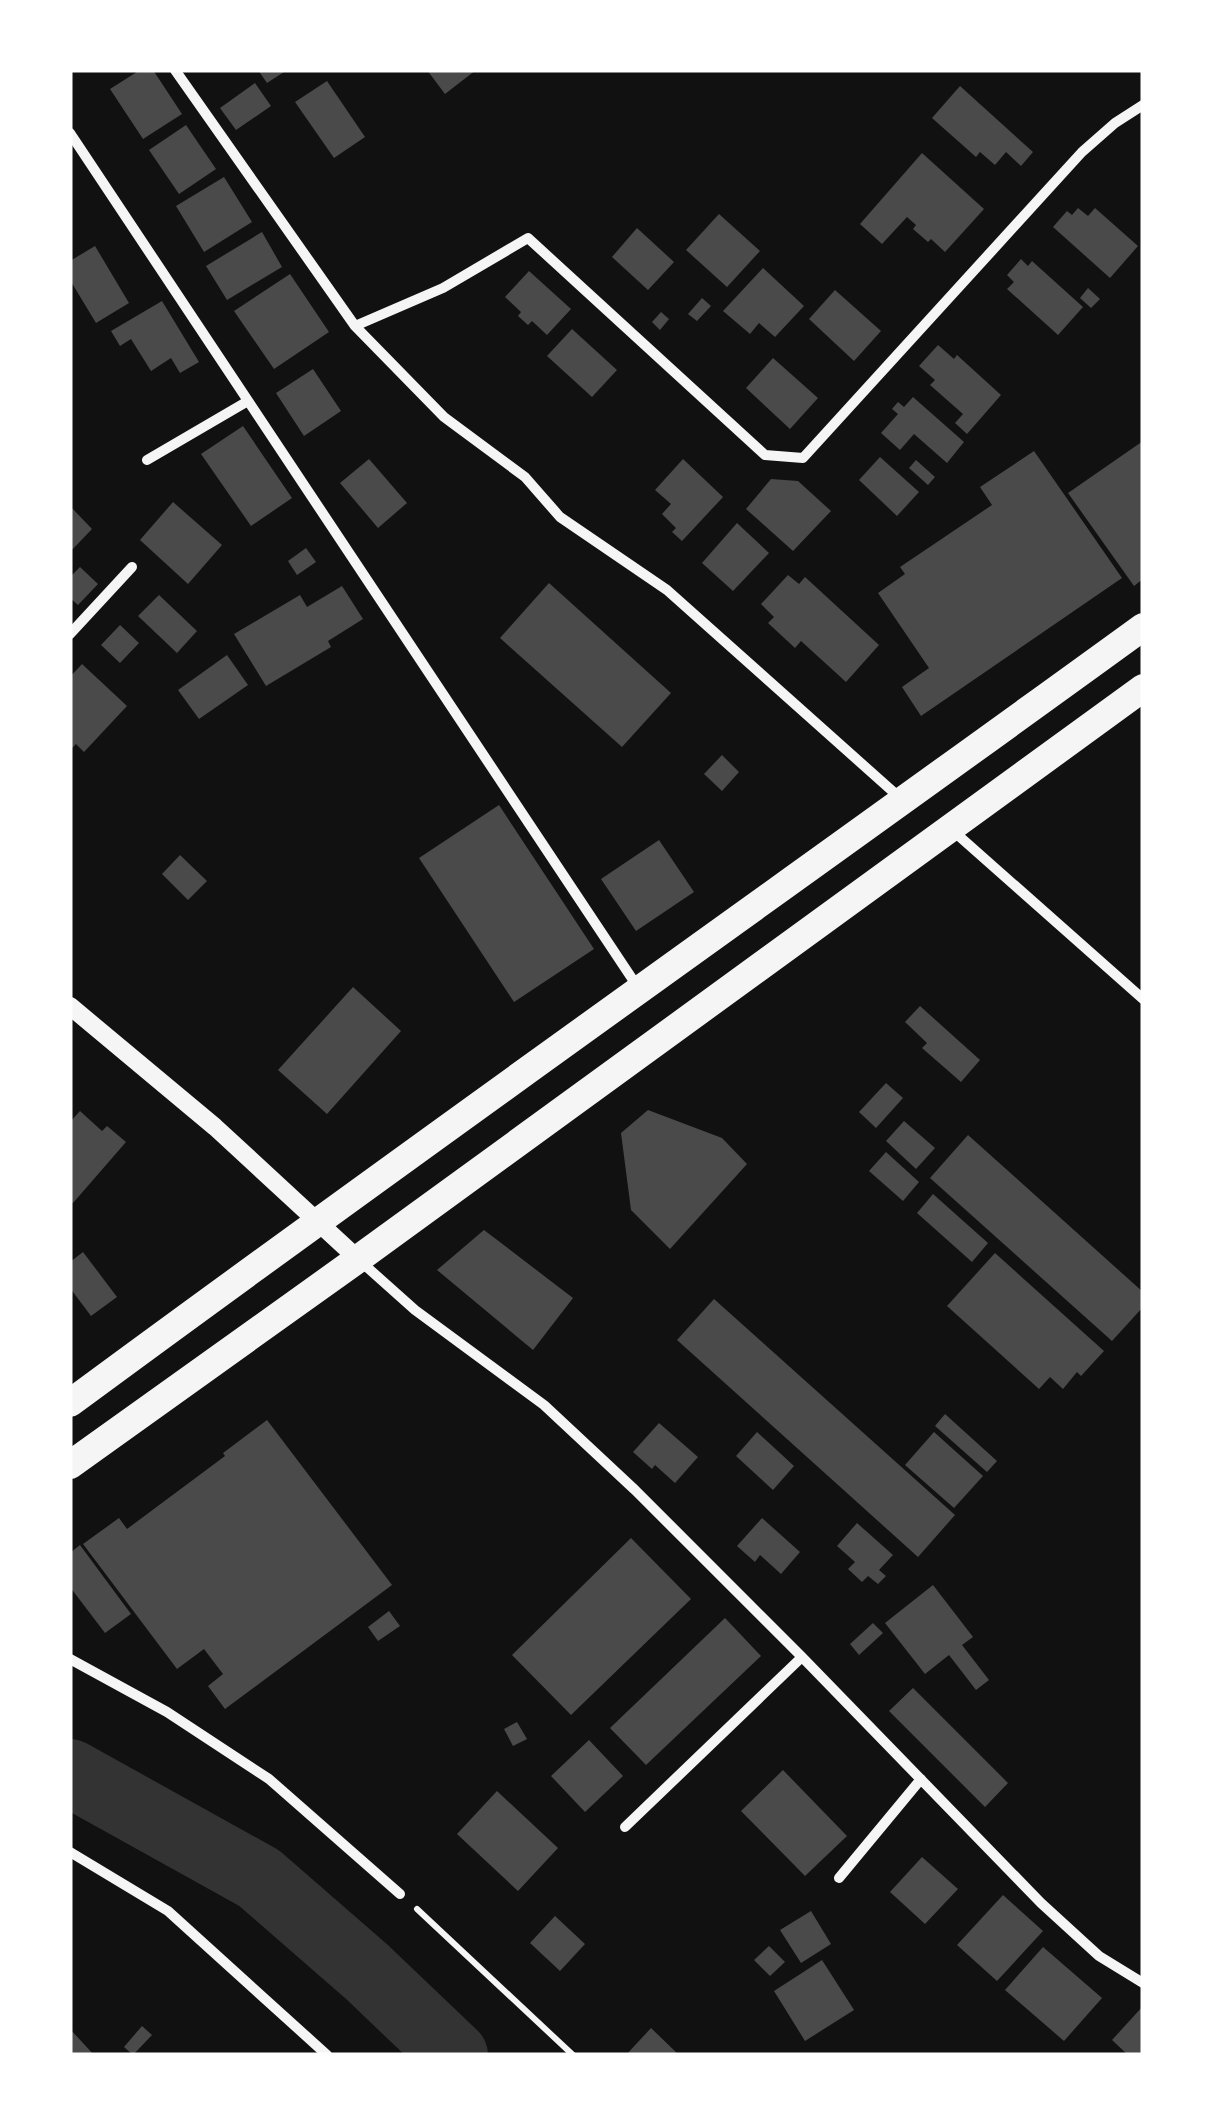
<svg xmlns="http://www.w3.org/2000/svg" width="1213" height="2125" font-family="'Varela Round',sans-serif">
  <style>
    .lines { fill: none; stroke-linecap: round; stroke-linejoin: round }
    .river { stroke: #333; stroke-width: 68 }
    .building { fill: #4a4a4a }
    .path { stroke: #f5f5f5; stroke-width: 6 }
    .minor { stroke: #f5f5f5; stroke-width: 10 }
    .tertiary { stroke: #f5f5f5; stroke-width: 18 }
    .trunk { stroke: #f5f5f5; stroke-width: 28 }
  </style>
  <rect width="100%" height="100%" fill="#111"/>
  <g class="lines">
    <!-- river -->
    <path class="river" d="M70 1773 259 1878 367 1972 454 2055"/>
  </g>
  <!-- building -->
  <path class="building" d="M140 70H153L182 114 143 139 110 89Z
    M258 70H287L267 83Z
    M427 70H476L445 94Z
    M327 81 365 137 334 158 295 102Z
    M255 83 271 106 236 130 220 108Z
    M960 86 1033 152 1021 166 1006 152 995 165 980 152 976 157 932 118Z
    M186 125 216 169 179 194 149 150Z
    M922 153 984 209 945 252 931 239 928 242 913 229 916 225 907 217 882 244 860 224Z
    M224 177 252 222 204 252 176 206Z
    M1078 208 1088 216 1095 208 1138 246 1110 278 1053 227 1067 211 1072 215Z
    M719 214 760 251 727 287 686 250Z
    M637 228 674 262 648 290 612 257Z
    M262 232 282 267 227 300 206 266Z
    M95 246 129 303 96 323 70 280V261Z
    M1021 259 1028 266 1032 261 1083 307 1058 335 1007 289 1014 282 1007 275Z
    M763 268 804 306 775 337 759 323 750 334 723 311Z
    M529 271 571 309 547 335 532 321 528 325 518 316 521 312 505 297Z
    M290 274 329 332 274 369 234 311Z
    M1088 288 1100 299 1091 308 1080 298Z
    M835 290 881 331 854 361 809 319Z
    M702 298 711 306 697 321 688 314Z
    M162 301 199 362 180 373 171 358 151 371 131 339 120 346 111 331Z
    M661 312 669 319 660 330 652 322Z
    M572 329 617 370 592 397 547 356Z
    M938 345 954 359 957 355 1001 395 967 434 955 423 963 414 930 385 935 380 919 366Z
    M773 358 818 398 790 429 746 388Z
    M313 369 341 411 304 436 276 393Z
    M913 397 964 442 947 463 914 434 900 450 881 433 898 414 892 409 898 402 904 407Z
    M243 426 292 498 251 526 201 454Z
    M1143 441V579L1134 586 1068 493Z
    M1034 451 1122 578 921 716 902 687 929 668 878 593 905 574 900 567 992 505 980 487Z
    M880 457 919 492 897 516 859 480Z
    M369 459 407 503 378 528 340 483Z
    M683 459 723 497 682 541 672 532 676 528 662 514 671 504 655 490Z
    M916 460 935 477 928 485 909 468Z
    M771 479 798 481 831 511 793 551 746 509Z
    M173 502 222 545 188 584 140 540Z
    M70 506 92 529 70 552Z
    M737 523 769 553 733 591 702 563Z
    M306 548 316 562 297 575 288 561Z
    M80 567 98 584 78 605 70 598V577Z
    M788 575 799 584 805 577 879 645 846 682 801 641 795 648 768 623 774 617 761 604Z
    M549 583 671 693 622 747 500 638Z
    M342 586 363 619 328 641 331 647 266 686 234 634 300 595 307 607Z
    M159 595 197 631 177 653 138 616Z
    M120 625 139 643 120 663 101 645Z
    M227 655 248 685 199 719 178 690Z
    M82 664 127 706 84 752 76 744 70 750V677Z
    M722 755 739 772 722 791 704 774Z
    M499 805 594 949 514 1002 419 858Z
    M659 840 694 892 636 931 601 879Z
    M180 855 207 881 188 900 162 874Z
    M353 987 401 1031 327 1114 278 1070Z
    M920 1006 980 1060 961 1082 922 1048 927 1043 905 1022Z
    M886 1083 903 1098 876 1128 859 1112Z
    M648 1110 722 1138 747 1164 670 1249 631 1210 621 1133Z
    M80 1111 102 1131 107 1126 126 1142 73 1203 70 1200V1122Z
    M904 1121 935 1148 916 1169 886 1141Z
    M968 1135 1143 1292V1307L1112 1341 930 1178Z
    M886 1152 919 1182 903 1201 869 1171Z
    M933 1194 988 1243 972 1262 917 1213Z
    M484 1230 573 1298 533 1350 437 1270Z
    M83 1252 117 1297 91 1316 70 1288V1262Z
    M995 1253 1104 1351 1081 1376 1077 1372 1063 1389 1050 1377 1039 1389 947 1306Z
    M714 1299 955 1515 918 1557 677 1340Z
    M945 1414 997 1461 987 1472 935 1426Z
    M267 1420 392 1585 225 1709 208 1686 223 1674 204 1649 177 1669 83 1544 119 1518 127 1529 225 1456 223 1453Z
    M659 1423 698 1457 675 1483 655 1465 652 1469 633 1452Z
    M757 1432 794 1466 773 1490 736 1456Z
    M934 1432 983 1476 954 1508 905 1465Z
    M762 1518 800 1552 781 1574 760 1555 755 1562 737 1546Z
    M857 1523 893 1555 879 1570 886 1576 878 1584 868 1576 862 1582 848 1569 855 1562 837 1546Z
    M631 1538 691 1599 571 1715 512 1655Z
    M80 1545 131 1614 105 1633 70 1587V1553Z
    M933 1585 973 1637 962 1645 989 1680 976 1690 949 1655 925 1674 885 1623Z
    M389 1611 400 1626 378 1641 368 1627Z
    M725 1618 761 1656 646 1765 610 1728Z
    M873 1623 883 1633 859 1655 850 1644Z
    M913 1688 1008 1783 985 1807 889 1711Z
    M517 1722 527 1739 513 1746 504 1729Z
    M589 1740 623 1776 585 1812 551 1776Z
    M783 1770 847 1836 805 1876 741 1811Z
    M497 1791 558 1848 518 1891 457 1834Z
    M922 1857 958 1889 925 1924 890 1892Z
    M1003 1895 1043 1931 997 1981 957 1945Z
    M811 1911 831 1944 801 1963 780 1930Z
    M555 1916 585 1944 560 1971 530 1943Z
    M769 1946 785 1962 770 1976 754 1960Z
    M1043 1947 1102 1998 1064 2041 1005 1990Z
    M822 1960 854 2010 805 2041 774 1991Z
    M1143 2006V2055H1128L1112 2040Z
    M142 2026 152 2035 133 2055 124 2047Z
    M651 2028 679 2055H626Z
    M70 2029 94 2055H70Z"/>
  <g class="lines">
    <!-- path -->
    <path class="path" d="M417 1909 573 2055"/>
    <!-- minor -->
    <path class="minor" d="M175 70 355 326 444 417 525 477 560 517 667 590 899 797
      M70 133 637 986
      M355 326 443 288 528 238 765 455 803 458 1082 152 1115 123 1143 105
      M147 460 248 401
      M70 634 132 567
      M951 829 1143 999
      M359 1260 415 1310 544 1405 635 1490 802 1657 1041 1903 1099 1956 1143 1983
      M70 1659 167 1712 269 1779 400 1894
      M625 1827 802 1657
      M70 1852 168 1911 327 2055
      M839 1878 921 1779"/>
    <!-- tertiary -->
    <path class="tertiary" d="M70 1006 215 1127 358 1259"/>
    <!-- trunk -->
    <path class="trunk" d="M70 1403C425 1141 786 886 1143 627
      M70 1465 358 1259 1143 688"/>
  </g>
  <!-- border -->
  <rect width="1213" height="2125" fill="none" stroke="#ffffff" stroke-width="145"/>
</svg>
